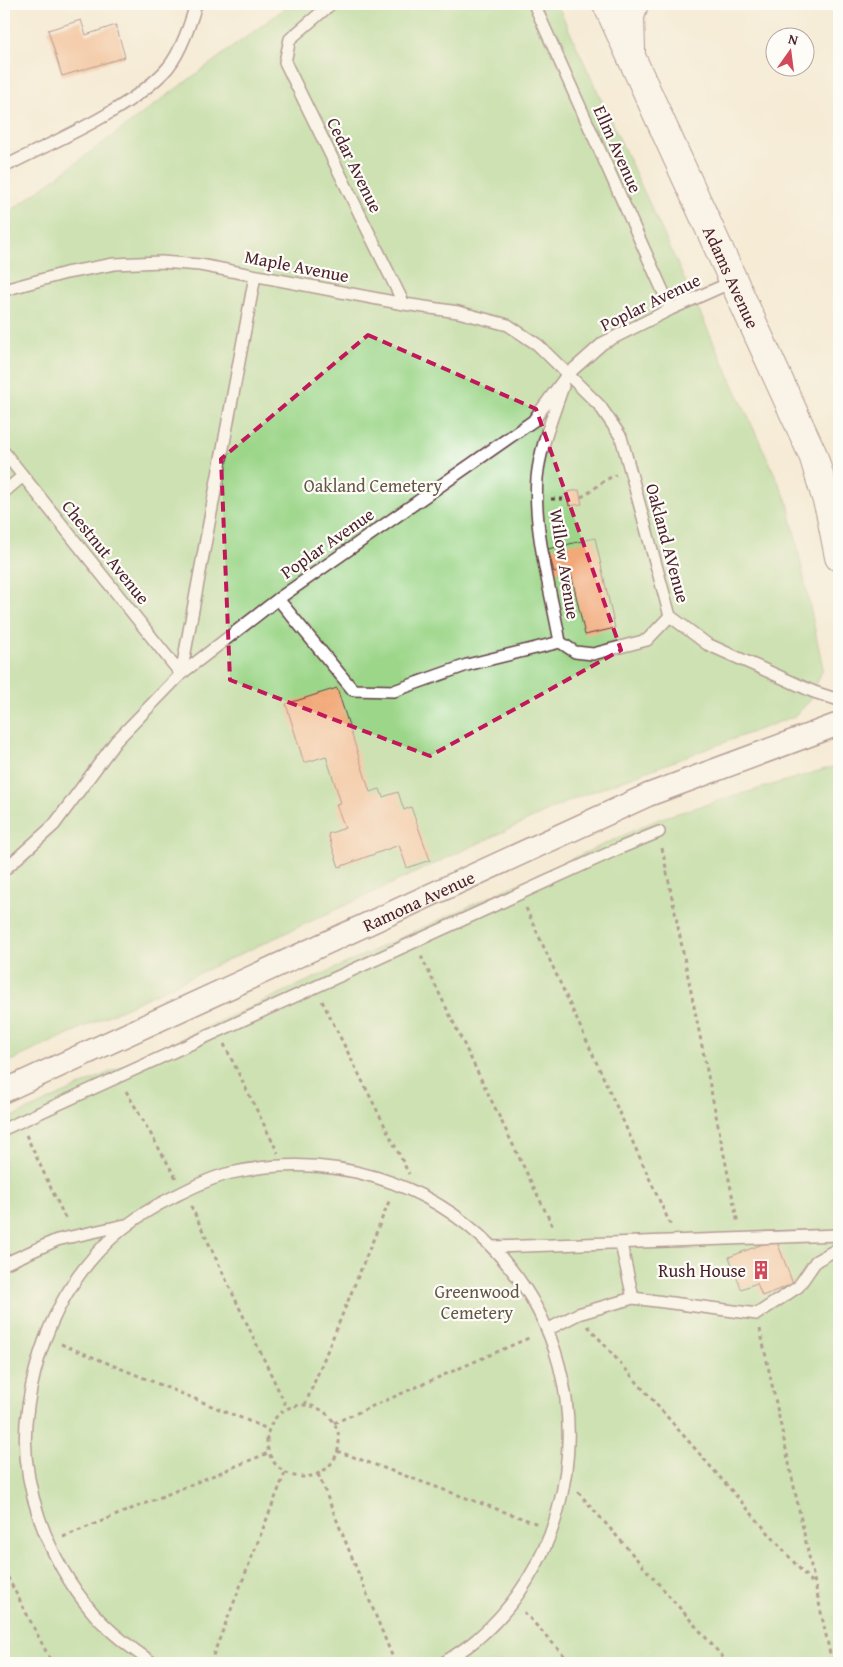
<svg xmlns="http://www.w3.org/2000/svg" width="843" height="1667" font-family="'Gentium Book Plus',serif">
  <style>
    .green { fill: #9cd689; stroke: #737a5a }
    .building { fill: #f2a979 }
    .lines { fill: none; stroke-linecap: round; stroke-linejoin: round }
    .lane-casing { stroke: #643e45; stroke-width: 14 }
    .street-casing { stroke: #643e45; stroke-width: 25 }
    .primary-casing { stroke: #643e45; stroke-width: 30 }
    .path { stroke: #643e45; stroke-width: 3; stroke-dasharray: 4 4; stroke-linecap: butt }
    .lane { stroke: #fff; stroke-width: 11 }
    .street { stroke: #fff; stroke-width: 22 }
    .primary { stroke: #fff; stroke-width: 28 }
    .marked { fill: none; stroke: #c2185b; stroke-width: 4; stroke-dasharray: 10 6; stroke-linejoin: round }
    .labels { text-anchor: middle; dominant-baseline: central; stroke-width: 4.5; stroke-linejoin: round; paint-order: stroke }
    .street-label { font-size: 18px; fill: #4a1f2b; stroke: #fdfcf7 }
    .park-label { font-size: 18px; fill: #635647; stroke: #fdfcf7 }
    .poi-label { font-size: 18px; fill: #4a1f2b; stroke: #fdfcf7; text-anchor: end }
  </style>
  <rect width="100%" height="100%" fill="#fdfcf7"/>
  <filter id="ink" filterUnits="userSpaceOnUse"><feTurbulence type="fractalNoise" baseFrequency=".02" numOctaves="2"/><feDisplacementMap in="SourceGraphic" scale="10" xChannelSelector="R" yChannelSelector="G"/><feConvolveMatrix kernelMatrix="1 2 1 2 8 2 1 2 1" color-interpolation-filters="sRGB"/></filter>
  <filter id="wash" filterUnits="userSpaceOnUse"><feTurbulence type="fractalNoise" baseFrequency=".0096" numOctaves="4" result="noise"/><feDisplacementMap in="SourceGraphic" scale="20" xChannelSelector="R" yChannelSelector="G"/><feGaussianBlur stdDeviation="1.12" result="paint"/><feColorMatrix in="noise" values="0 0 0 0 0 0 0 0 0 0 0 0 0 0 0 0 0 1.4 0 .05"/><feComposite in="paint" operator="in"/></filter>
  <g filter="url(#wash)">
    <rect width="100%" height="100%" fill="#f5ebd6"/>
    <!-- green -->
    <path class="green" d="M291 4H557L788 503 823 668 810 701 795 716 578 797 4 1064V216Z
      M839 765V1663H4V1121L661 818Z"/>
    <g id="blocks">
      <!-- building -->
      <path class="building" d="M81 20 86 35 116 25 125 57 62 76 48 30Z
        M579 490 582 504 569 506 567 492Z
        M595 538 615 628 585 635 570 569 554 572 548 549Z
        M337 688 370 792 380 789 383 797 398 792 404 810 411 807 430 860 407 868 399 845 339 867 328 834 345 828 336 804 341 803 326 756 304 763 286 704Z
        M776 1239 793 1284 762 1296 757 1283 741 1289 729 1257Z"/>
    </g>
  </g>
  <g filter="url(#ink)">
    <use href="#blocks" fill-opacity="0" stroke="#643e45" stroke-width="1"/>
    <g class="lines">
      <!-- lane casing -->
      <g class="lane-casing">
        <path id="lane" d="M331 4 290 39 285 62 404 304
          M534 4 671 309
          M4 167C54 141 124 113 164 72 180 56 190 25 196 4
          M4 290 66 273 114 264 161 262 200 265 404 304 458 312 508 325 538 345 600 406 621 437 670 616 707 644 814 692 839 700
          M4 452 181 674
          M4 492 23 476
          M278 599 353 690 394 691 467 665 560 642 575 652 593 654 647 640 670 616
          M560 642C551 591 533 530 537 478 540 447 553 416 563 386
          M181 674 255 276
          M4 870 54 825 116 741 181 674 278 599 533 421 567 375 603 343 671 309 734 281
          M4 1129 620 848 659 832
          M621 1244 633 1298
          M493 1247 839 1235
          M4 1264 57 1240 125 1225
          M547 1330 578 1314 633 1298 757 1314 798 1287 816 1261 839 1248
          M153 1663C132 1649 111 1633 94 1614 47 1559 16 1479 28 1406 42 1314 88 1238 173 1197 191 1188 212 1177 231 1173 437 1127 613 1306 558 1510 545 1559 516 1606 477 1639 467 1648 455 1655 443 1663"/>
      </g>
      <!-- street casing -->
      <g class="street-casing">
        <g id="street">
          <path id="s1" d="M4 1091 648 795 839 724"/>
        </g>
      </g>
      <!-- primary casing -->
      <g class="primary-casing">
        <g id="primary">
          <path id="s2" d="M607 4 813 455 830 511 839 557"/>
          <path d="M631 50 630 17 634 4"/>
        </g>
      </g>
      <!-- path -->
      <path class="path" d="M581 497C594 491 602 480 616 475
        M551 499H568
        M662 848 738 1224
        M526 908 671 1226
        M421 956 554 1229
        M322 1001 409 1174
        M224 1044 278 1153
        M126 1091 176 1178
        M26 1135 67 1222
        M191 1206 287 1408
        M588 1326 813 1584
        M760 1329 832 1663
        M61 1344 268 1429
        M267 1441a36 36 0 1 1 72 0a36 36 0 1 1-72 0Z
        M305 1405 390 1199
        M334 1423 531 1337
        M337 1451 538 1524
        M318 1474 395 1663
        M578 1492 728 1663
        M63 1537 268 1453
        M4 1570 52 1663
        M524 1612 571 1663
        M210 1663 285 1473"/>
      <!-- lane -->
      <use href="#lane" class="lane"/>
      <!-- street -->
      <use href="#street" class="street"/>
      <!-- primary -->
      <use href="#primary" class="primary"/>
    </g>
  </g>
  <!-- marked area -->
  <path d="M0 0H843V1667H0ZM368 335 536 409 621 650 430 756 230 680 221 459Z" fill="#f5ebd6" fill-opacity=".55" fill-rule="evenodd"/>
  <path class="marked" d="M368 335 536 409 621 650 430 756 230 680 221 459Z"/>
  <!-- icons -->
  <defs>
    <g id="building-bare" transform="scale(1.5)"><path d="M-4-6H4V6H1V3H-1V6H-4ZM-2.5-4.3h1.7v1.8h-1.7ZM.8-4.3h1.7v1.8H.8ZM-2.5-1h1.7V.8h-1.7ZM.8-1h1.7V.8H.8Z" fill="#d1495b" stroke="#fdfcf7" stroke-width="2.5" paint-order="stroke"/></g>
  </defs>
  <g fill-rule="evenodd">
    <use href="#building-bare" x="761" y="1270"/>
  </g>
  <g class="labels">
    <!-- street labels -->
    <g class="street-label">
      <text transform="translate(618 149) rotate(66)">Ellm Avenue</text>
      <text transform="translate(355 165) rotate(64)">Cedar Avenue</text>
      <text transform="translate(297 266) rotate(11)">Maple Avenue</text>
      <text stroke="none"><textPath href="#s2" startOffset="300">Adams Avenue</textPath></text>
      <text transform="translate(650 302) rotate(-26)">Poplar Avenue</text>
      <text transform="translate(327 543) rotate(-35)">Poplar Avenue</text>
      <text transform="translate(668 543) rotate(75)">Oakland AVenue</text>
      <text transform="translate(106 552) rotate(51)">Chestnut Avenue</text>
      <text transform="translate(565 564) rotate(81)">Willow Avenue</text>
      <text stroke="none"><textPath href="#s1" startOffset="456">Ramona Avenue</textPath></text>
    </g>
    <!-- park labels -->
    <g class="park-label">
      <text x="373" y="485">Oakland Cemetery</text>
      <text x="477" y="1291">Greenwood<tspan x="477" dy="21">Cemetery</tspan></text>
    </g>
    <!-- poi labels -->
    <g class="poi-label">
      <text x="746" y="1270">Rush House</text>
    </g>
  </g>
  <!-- margin -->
  <rect width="843" height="1667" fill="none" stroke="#fdfcf7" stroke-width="20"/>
  <!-- north arrow -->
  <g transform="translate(790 52) rotate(14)"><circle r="24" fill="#fdfcf7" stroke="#b5a4a5"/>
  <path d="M0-4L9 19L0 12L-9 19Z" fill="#d1495b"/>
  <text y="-8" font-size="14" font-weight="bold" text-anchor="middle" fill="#4a1f2b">N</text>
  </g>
</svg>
